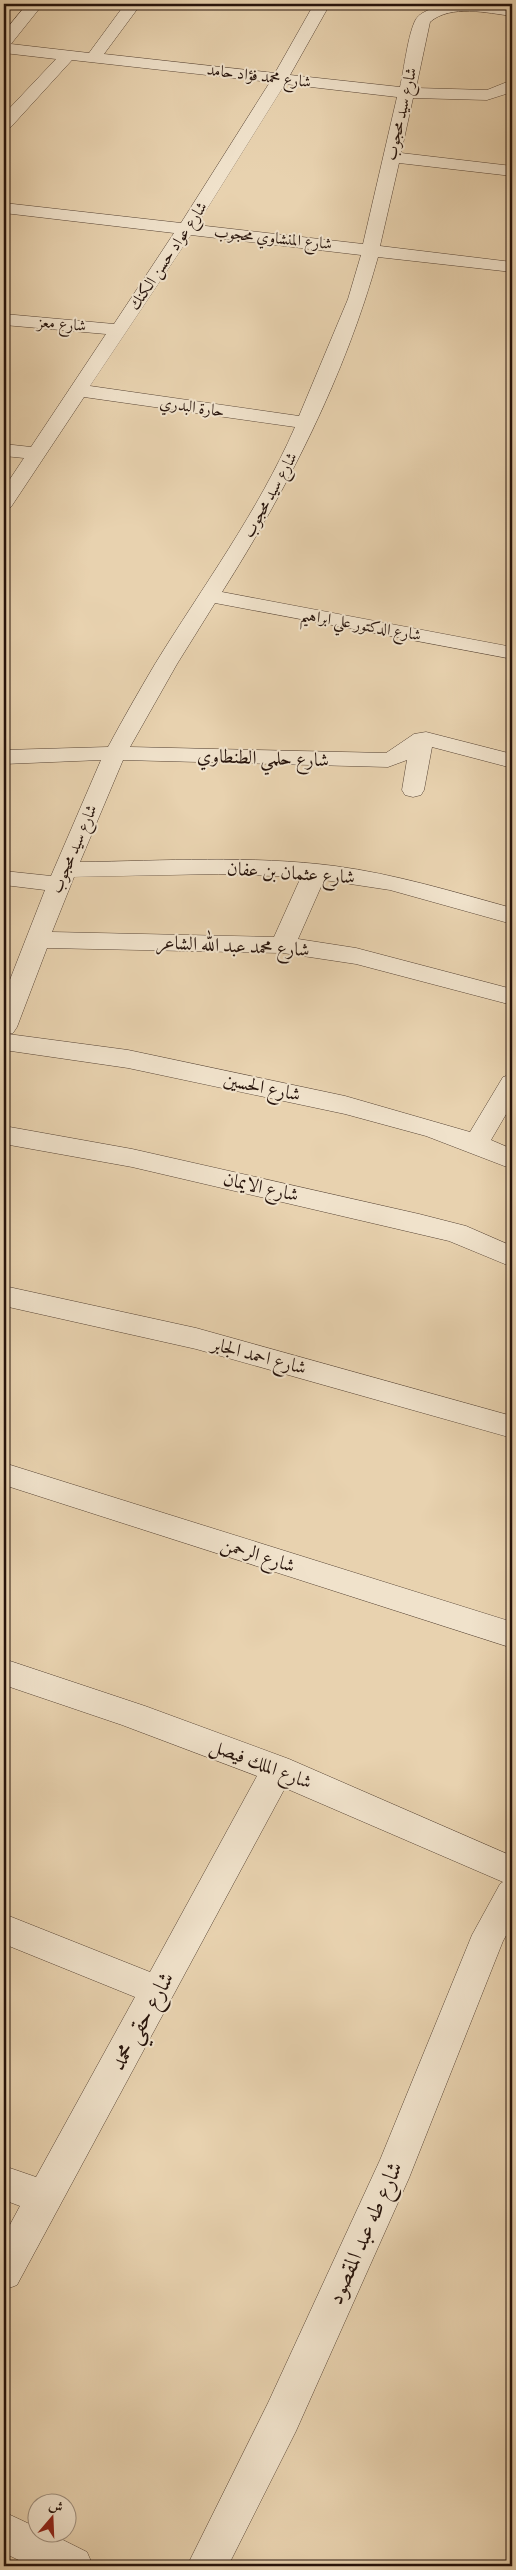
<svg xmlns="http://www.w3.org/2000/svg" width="516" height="2570" font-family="'IM FELL Double Pica',Amiri,serif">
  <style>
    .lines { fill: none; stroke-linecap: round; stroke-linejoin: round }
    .minor-casing { stroke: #564334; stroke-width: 1 }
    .minor { fill: #f0e2cb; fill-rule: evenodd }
    .labels { text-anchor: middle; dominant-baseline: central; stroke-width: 4; stroke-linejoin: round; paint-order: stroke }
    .far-street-label { font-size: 16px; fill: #26130b; stroke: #f0e2cb }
    .street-label { font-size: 19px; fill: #26130b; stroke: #f0e2cb }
    .near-street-label { font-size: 22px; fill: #26130b; stroke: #f0e2cb }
  </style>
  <rect width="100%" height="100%" fill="#e8d2af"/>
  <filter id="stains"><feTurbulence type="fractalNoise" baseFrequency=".004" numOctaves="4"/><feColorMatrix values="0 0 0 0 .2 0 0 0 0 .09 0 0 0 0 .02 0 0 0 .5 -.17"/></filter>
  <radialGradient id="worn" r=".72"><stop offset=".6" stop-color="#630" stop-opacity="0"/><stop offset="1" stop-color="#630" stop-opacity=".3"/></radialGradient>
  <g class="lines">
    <!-- minor casing -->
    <g class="minor-casing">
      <path id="minor" d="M27 4H43L11 44 89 53 125 4H141L104 54 275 73 314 4H330L290 75 400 87C404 70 408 33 416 19 428 0 490 4 512 6V16C487 13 451 4 430 22L416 88 487 90 512 80V92L487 100 413 98 401 153 512 166V176L399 163 380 246 512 262V272L378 257C345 376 288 488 222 592L512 647V659L215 603 177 664 130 747 386 753 414 734 426 732 512 754V768L432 747 424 790 421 795 413 797 405 795 402 790 407 760 388 767 123 760 80 862C165 861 250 855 335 866 395 874 454 892 512 908V924L390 890 324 880 298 939 356 948 512 989V1005L356 964 283 953 47 948 17 1027 13 1033 8 1034 128 1050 345 1096 470 1132 503 1077 512 1074V1104L491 1140 512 1149V1169L426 1136 345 1114 128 1068 4 1050V995L45 890 4 885V871L51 876 101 760 4 764V750L108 747C123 719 139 691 155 664 203 586 258 512 295 427L84 397 11 507 4 509V488L24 458 4 456V444L31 447 106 334 4 325V314L114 324 174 233 4 213V203L181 223 270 82 72 60 10 128 4 129V114L56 59 4 53V32ZM285 84 397 97 363 244 197 225ZM191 235 361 255 348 299 299 416 90 386ZM219 874 301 877 274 937 52 932 74 877Z
        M4 1126 132 1149 419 1214 466 1226 512 1246V1267L449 1241 419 1234 132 1167 4 1144Z
        M4 1286 196 1328 512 1416V1438L196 1349 4 1306Z
        M4 1463 512 1622V1648L4 1485Z
        M4 1659 145 1706 289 1759 512 1856V1925L503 1941 409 2178 296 2431 228 2566H187L268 2403 380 2160 472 1935 500 1884 503 1882 285 1788 17 2285 4 2290V2236L20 2206 4 2200V2166L36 2177 135 1997 4 1944V1914L150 1972 257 1776 122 1725 4 1685Z
        M4 2512 38 2528V2532H47L87 2552 93 2566H31L4 2553Z"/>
    </g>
    <!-- minor -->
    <use href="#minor" class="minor"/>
  </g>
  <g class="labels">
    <!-- far-street labels -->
    <g class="far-street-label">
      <text transform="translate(259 76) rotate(7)">شارع محمد فؤاد حامد</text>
      <text transform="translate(401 114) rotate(-77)">شارع سيد محجوب</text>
      <text transform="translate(273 238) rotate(6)">شارع المنشاوي محجوب</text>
      <text transform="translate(168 256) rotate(-56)">شارع عواد حسن الكنك</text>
      <text transform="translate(62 324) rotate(5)">شارع معز</text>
      <text transform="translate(192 407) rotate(8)">حارة البدري</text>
      <text transform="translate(270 495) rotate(-61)">شارع سيد محجوب</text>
      <text transform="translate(361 625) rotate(10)">شارع الدكتور علي ابراهيم</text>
      <text transform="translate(74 849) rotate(-67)">شارع سيد محجوب</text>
    </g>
    <!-- street labels -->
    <g class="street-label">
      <text transform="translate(263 758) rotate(2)">شارع حلمي الطنطاوي</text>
      <text transform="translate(291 873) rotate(4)">شارع عثمان بن عفان</text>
      <text transform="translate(233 946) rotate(3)">شارع محمد عبد الله الشاعر</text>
      <text transform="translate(262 1087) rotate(12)">شارع الحسين</text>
      <text transform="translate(261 1187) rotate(13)">شارع الايمان</text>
      <text transform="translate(259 1356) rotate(15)">شارع احمد الجابر</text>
      <text transform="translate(258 1555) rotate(18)">شارع الرحمن</text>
      <text transform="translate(261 1764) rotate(21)">شارع الملك فيصل</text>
    </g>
    <!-- near-street labels -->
    <g class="near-street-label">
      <text transform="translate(142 2021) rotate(-61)">شارع حقي محمد</text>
      <text transform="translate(365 2233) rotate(-66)">شارع طه عبد المقصود</text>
    </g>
  </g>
  <!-- margin -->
  <rect width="516" height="2570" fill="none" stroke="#e8d2af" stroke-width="20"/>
  <rect x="5" y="5" width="506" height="2560" fill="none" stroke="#26130b" stroke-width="2.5"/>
  <rect x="10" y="10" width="496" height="2550" fill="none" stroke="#26130b"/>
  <!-- north arrow -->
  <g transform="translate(52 2518) rotate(19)"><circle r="24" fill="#f0e2cb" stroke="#9f8f7e"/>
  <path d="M0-4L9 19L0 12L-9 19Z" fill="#8f2418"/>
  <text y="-8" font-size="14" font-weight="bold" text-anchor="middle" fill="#26130b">ش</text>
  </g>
  <rect width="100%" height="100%" filter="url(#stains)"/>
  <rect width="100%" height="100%" fill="url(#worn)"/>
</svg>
